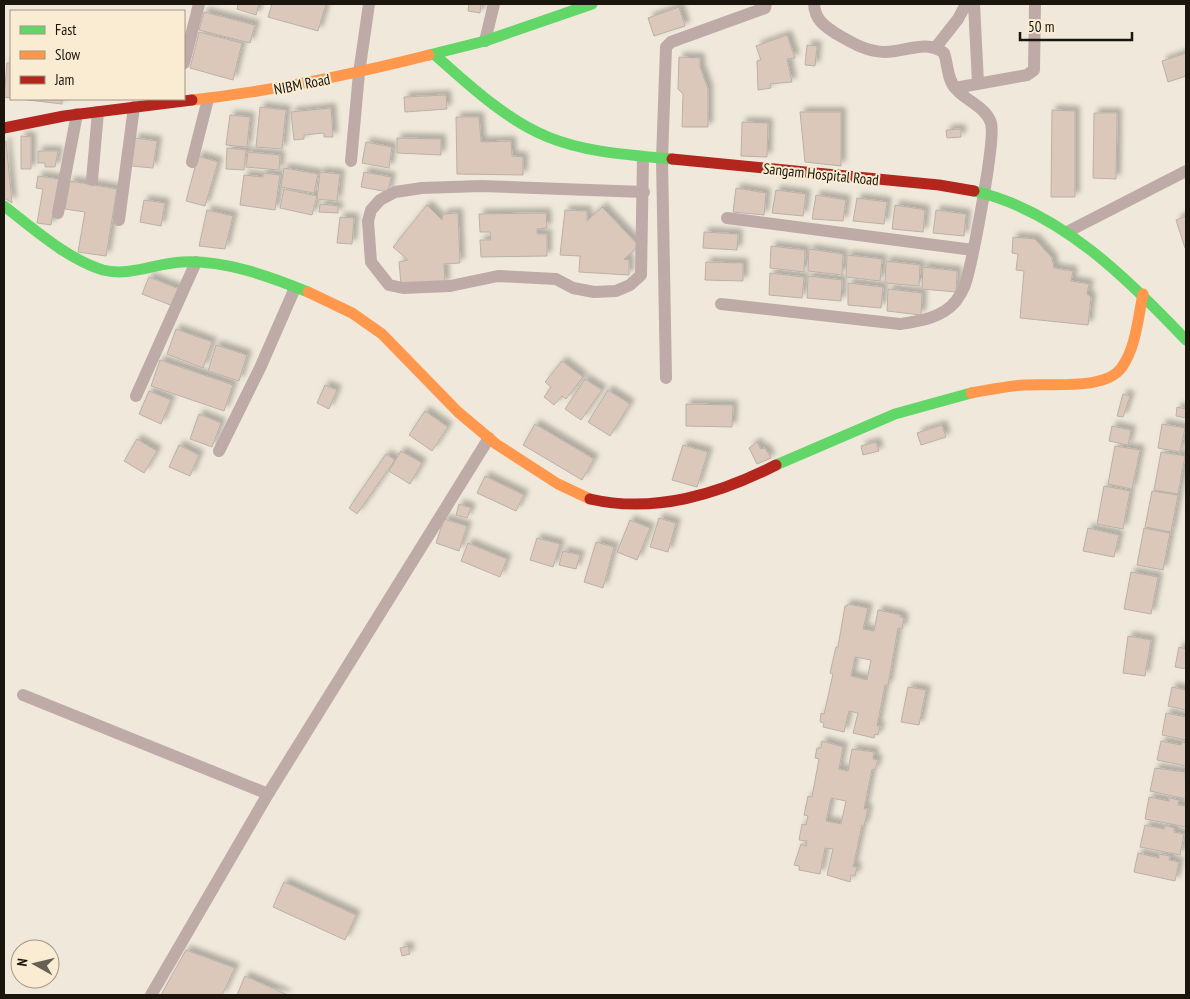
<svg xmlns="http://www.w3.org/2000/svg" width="1190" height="999" font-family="'PT Sans Narrow',sans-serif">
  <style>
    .building { fill: #dbc8ba; stroke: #b9b1a8; fill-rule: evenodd; filter: url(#shadow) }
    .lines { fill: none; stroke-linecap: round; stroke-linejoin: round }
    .street { stroke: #beaaa7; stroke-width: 12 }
    .fast { stroke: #63d668; stroke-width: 11 }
    .slow { stroke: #ff974d; stroke-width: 11 }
    .jam { stroke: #b3261e; stroke-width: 11 }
    .labels { text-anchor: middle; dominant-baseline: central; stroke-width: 4; stroke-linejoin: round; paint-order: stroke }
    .street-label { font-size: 15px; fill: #1b160d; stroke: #f9ecd2 }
  </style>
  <defs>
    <filter id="shadow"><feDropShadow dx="4.5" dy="-4.5" stdDeviation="2.5" flood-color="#0004"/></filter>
  </defs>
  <rect width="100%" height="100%" fill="#f0e9db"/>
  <!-- building -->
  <path class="building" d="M238 4H259L256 15 237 9Z
    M272 4H326L318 31 268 17Z
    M469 4H481L480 13 468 11Z
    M679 7 685 26 654 36 648 18Z
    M204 12 255 25 250 43 199 30Z
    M199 32 242 43 233 80 190 68Z
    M787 35 795 58 787 59 792 82 770 84 771 88 758 90 757 61 761 60 756 46Z
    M807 45 817 46 815 66 805 65Z
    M1186 53V76L1168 82 1162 61Z
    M679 57 700 58V67L708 89V127H682L683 94 678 89Z
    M7 63H11V98L4 97Z
    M446 95 447 109 405 112 404 97Z
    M20 99H62V104Z
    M260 107 286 110 282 149 256 147Z
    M331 108 333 137H324V133L304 135V139L294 140 291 112Z
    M1052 110 1075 111V197H1051Z
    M800 112H841V166L805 162Z
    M1094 113H1117L1116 179 1093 178Z
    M230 115 250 117 247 147 226 145Z
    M456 117H479L481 142 511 141 512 156 523 157V175L457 174Z
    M742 122 768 123 767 157 741 156Z
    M961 129V137L947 138 946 130Z
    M21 136 31 137V169H21Z
    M135 138 157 141 153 168 131 166Z
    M397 138 441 139V155L397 153Z
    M6 141 12 203 4 198V143Z
    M366 142 392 147 389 168 362 163Z
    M227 148 246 150 244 170 226 169Z
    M38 151H58L55 167H45V163H38Z
    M248 152 280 155 279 170 246 167Z
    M198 156 218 162 205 206 186 201Z
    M284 168 318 174 314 193 281 187Z
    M320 172 340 174 337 201 317 199Z
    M364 172 391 177 388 192 361 187Z
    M263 173 280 175 275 210 240 205 244 175 263 177Z
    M38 176 59 179 51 225 37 223 43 189 36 188Z
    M70 181 117 189 106 256 78 252 85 212 65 209Z
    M736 188 766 193 764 215 733 212Z
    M284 189 317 196 312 215 280 208Z
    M776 190 806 194 803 216 772 213Z
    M816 195 846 200 843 221 812 219Z
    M857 198 887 202 884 224 853 221Z
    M144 200 165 203 161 226 140 222Z
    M320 204 338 206V213L319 212Z
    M427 205 442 220 443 214 458 213 460 263 444 264 445 284H401L399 262 408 260 393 247Z
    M895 205 925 210 923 232 892 229Z
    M602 207 639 246 624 259 629 260V275L579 272 580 256 560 255 565 210 587 211V221Z
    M207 210 233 216 225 249 199 246Z
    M936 210 966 214 964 236 933 233Z
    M546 213 547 228 537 229V234H547V256L481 257 480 240H491L490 232H480L479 214Z
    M1186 216V248H1185L1176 220Z
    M340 217 354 218 352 244 337 243Z
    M704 232 738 234 737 250 703 248Z
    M1013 237 1035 239 1052 258 1054 268 1073 271 1071 281 1089 284 1087 294 1091 297 1088 325 1020 318 1024 271 1016 270 1018 254 1012 253Z
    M771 246 805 250 804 272 770 268Z
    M809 249 843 254 842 275 808 271Z
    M847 255 882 259 880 281 846 277Z
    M886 261 920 265 919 286 885 283Z
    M706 262 743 263V281L705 280Z
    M923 267 957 271 956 292 922 289Z
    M770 273 804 277 802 298 769 295Z
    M808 276 842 280 841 301 807 298Z
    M149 277 179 289 173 306 142 294Z
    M848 283 883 287 881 308 848 305Z
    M888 289 922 293 921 315 887 311Z
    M176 329 212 342 203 368 167 354Z
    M216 345 247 355 239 381 208 371Z
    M160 360 233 385 224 411 151 386Z
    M562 361 583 377 566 399 562 396 554 405 544 397 551 387 545 382Z
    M585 379 602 390 581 420 565 409Z
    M325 385 337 390 329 409 317 403Z
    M608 390 630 404 610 436 588 422Z
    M149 391 171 400 161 424 139 414Z
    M1123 394 1130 396 1123 417 1117 416Z
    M686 404 733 405 732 427 686 426Z
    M1177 407 1186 409V418L1176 416Z
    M425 411 448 427 432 451 409 435Z
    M199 414 221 423 212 447 190 439Z
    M535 424 594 459 582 480 523 445Z
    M1162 424 1185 428 1180 452 1158 448Z
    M942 425 946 437 921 445 917 433Z
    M1112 426 1131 430 1128 445 1109 441Z
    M137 439 157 451 144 473 124 461Z
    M757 442 761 449 765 448 771 458 757 464 749 448Z
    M876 442 879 451 863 455 861 446Z
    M179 445 199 455 190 476 169 467Z
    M683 445 708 452 697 487 672 480Z
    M1115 446 1140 450 1132 489 1108 484Z
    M401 451 422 463 410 484 389 471Z
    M1161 452 1185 456 1178 494 1154 490Z
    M386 454 395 460 357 514 349 508Z
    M485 476 524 495 516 511 477 493Z
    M1104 486 1130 491 1123 529 1097 524Z
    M1152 491 1178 495 1171 532 1145 527Z
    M459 504 471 508 467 518 456 515Z
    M659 518 676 523 668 552 650 547Z
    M444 519 467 526 459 551 436 543Z
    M630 520 650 528 637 560 617 552Z
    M1088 528 1119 535 1114 557 1083 551Z
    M1144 528 1170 533 1163 570 1137 565Z
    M537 538 560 544 553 567 530 560Z
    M596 542 614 547 603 588 584 582Z
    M468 543 507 559 500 577 461 561Z
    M563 551 580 555 576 569 559 565Z
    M1131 572 1158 577 1151 614 1124 609Z
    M848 604 868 608 863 629 874 631 878 610 901 615 900 617 904 618 902 629 898 628 888 685H885L877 726H880L878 735 875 734 874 738 853 733 858 713 849 711 844 732 823 727 824 723 820 722 821 713 824 714 833 674 830 673 836 647H838L845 606H847ZM855 657 871 660 867 680 851 676Z
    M1128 636 1151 640 1145 676 1123 673Z
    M1179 647 1186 649V669L1175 667Z
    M908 687 926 690 919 725 901 722Z
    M1172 687 1186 690V710L1168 706Z
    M1166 713 1186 717V740L1162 735Z
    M822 741 843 747 839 769 848 771 852 749 874 752 873 759 878 760 875 770 872 769 864 809H868L864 826 862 825 853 867H857L855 876 851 875 850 882 827 875 833 849 825 848 820 874 799 870V866L794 865 801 844 806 846 807 841 799 840 802 824 806 825 808 816 804 815 808 796 812 797 819 759 815 758 817 748H821ZM831 798 846 801 841 824 826 821Z
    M1161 741 1181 745 1182 742 1186 743V766L1157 760Z
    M1155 768 1185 772 1186 799 1150 791Z
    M1149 797 1169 801V798L1179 800 1178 805 1186 806V827L1145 819Z
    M1145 825 1164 829 1165 825 1174 828V832L1184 834 1180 855 1140 847Z
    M1138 853 1159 858V854L1170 856 1169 860 1179 862 1175 881 1134 872Z
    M284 882 356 915 345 940 273 907Z
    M408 946 410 954 402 956 400 948Z
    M186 950 235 968 222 995H161Z
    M245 976 288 995H237Z"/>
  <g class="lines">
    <!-- street -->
    <path class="street" d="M974 4 978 83
      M485 41 494 4
      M936 47 958 19 966 4
      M184 63 199 4
      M955 88 1027 75 1034 70 1035 4
      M643 157 641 275 630 285 616 291 594 292 573 288 556 279 498 276 450 286 403 288 389 285 371 262 368 221 371 210 380 200 395 192 422 188 481 186 644 192
      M351 161 359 73 369 4
      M192 162 208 99
      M92 180 98 112
      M58 213 77 114
      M727 218 973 250
      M119 220 134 107
      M1067 232 1186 171
      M721 304 900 324C920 321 942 318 956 301 959 297 963 290 965 285 972 263 996 140 991 123 986 107 966 101 956 89 947 80 948 64 944 53 926 39 906 52 885 52 866 52 851 42 835 33 823 25 815 19 814 4
      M666 378 662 159 666 47 671 42 765 8 766 4
      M136 396 196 262
      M219 451 260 368 295 288
      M23 695 268 794
      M151 995 268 794 489 438"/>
    <!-- fast -->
    <path class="fast" d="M429 55 485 41 592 4
      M435 55C470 86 505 119 548 137 587 153 631 155 672 159
      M974 191C1060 211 1127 278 1186 340
      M4 206C34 229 67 259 103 270 129 277 156 263 182 262 225 260 269 276 308 292
      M776 465 895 414 971 393"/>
    <!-- slow -->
    <path class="slow" d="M192 100C272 91 350 75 429 55
      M308 292 352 313 382 334 458 412 496 444 558 484 590 499
      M971 393C989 390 1006 386 1024 385 1050 383 1106 391 1122 367 1136 347 1138 318 1143 294"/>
    <!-- jam -->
    <path class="jam" d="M4 128 64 116 192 100
      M672 159 939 185 974 191
      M590 499C655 514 719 494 776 465"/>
  </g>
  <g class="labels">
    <!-- street labels -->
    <g class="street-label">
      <text transform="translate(302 84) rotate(-11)">NIBM Road</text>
      <text transform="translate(821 174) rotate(6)">Sangam Hospital Road</text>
    </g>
  </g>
  <!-- border -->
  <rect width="1190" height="999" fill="none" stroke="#1b160d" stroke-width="10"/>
  <!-- legend -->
  <rect x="10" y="10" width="175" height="90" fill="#f9ecd2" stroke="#a09683"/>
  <rect x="20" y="26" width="25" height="8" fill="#63d668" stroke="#a09683"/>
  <text x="55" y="35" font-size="15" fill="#1b160d">Fast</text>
  <rect x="20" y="51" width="25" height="8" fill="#ff974d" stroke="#a09683"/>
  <text x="55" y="60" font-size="15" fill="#1b160d">Slow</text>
  <rect x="20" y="76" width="25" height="8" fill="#b3261e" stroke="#a09683"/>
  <text x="55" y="85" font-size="15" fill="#1b160d">Jam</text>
  <!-- north arrow -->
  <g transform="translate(35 964) rotate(278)"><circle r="24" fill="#f9ecd2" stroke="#a09683"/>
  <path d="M0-4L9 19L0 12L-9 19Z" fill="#666055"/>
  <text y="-8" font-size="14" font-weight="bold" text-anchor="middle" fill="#1b160d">N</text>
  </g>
  <!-- scale -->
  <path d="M1020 32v8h112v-8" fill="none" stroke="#1b160d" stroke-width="2.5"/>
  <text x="1028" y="32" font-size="15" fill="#1b160d" stroke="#f9ecd2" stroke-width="4" paint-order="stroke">50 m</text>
</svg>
